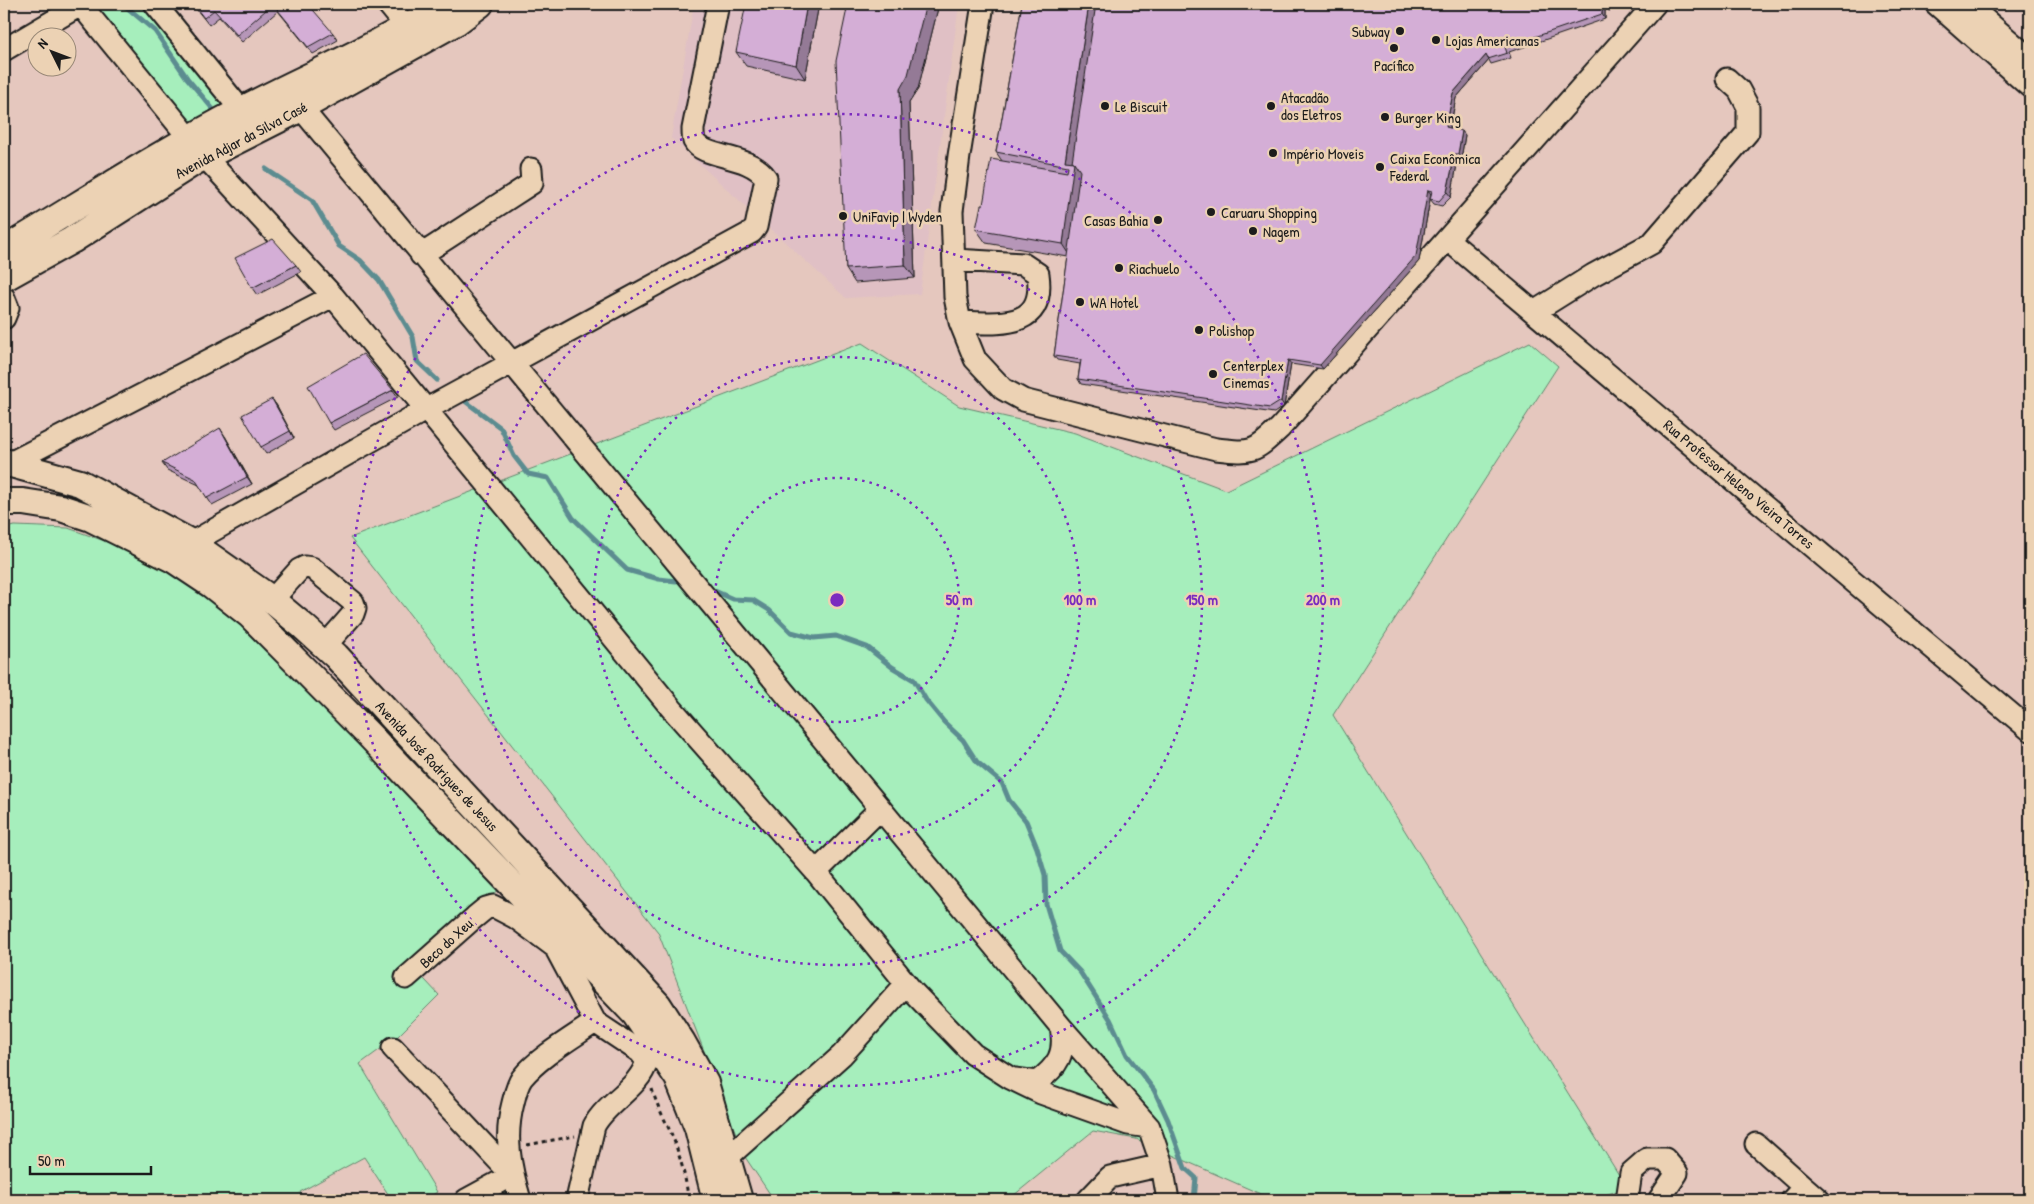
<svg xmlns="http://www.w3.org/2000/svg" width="2034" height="1204" font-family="'Patrick Hand',sans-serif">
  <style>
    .built { fill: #e0c0c5 }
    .green { fill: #a6eebc; stroke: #61856c }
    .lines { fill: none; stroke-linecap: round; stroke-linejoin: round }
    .stream { stroke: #5b8c90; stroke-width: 5 }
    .minor-casing { stroke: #1c1c1c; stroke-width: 25 }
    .major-casing { stroke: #1c1c1c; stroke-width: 30 }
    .path { stroke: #1c1c1c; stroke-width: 3; stroke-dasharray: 4 4; stroke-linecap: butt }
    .minor { stroke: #ecd2b4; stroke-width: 21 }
    .major { stroke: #ecd2b4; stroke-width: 26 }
    .wall { fill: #b696b8; stroke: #1c1c1c }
    .shaded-wall { fill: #947a96; stroke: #1c1c1c }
    .building { fill: #d4aed6; stroke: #1c1c1c }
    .ring { fill: none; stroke: #7b2cbf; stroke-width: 2.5; stroke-dasharray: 2.5 5 }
    .poi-dot { fill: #1c1c1c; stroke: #ecd2b4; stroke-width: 2 }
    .labels { text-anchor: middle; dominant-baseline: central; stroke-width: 5; stroke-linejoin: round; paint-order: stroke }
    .poi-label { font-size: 15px; fill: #1c1c1c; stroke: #ecd2b4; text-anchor: start }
    .street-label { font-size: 15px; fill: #1c1c1c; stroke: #ecd2b4 }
    .centre { fill: #7b2cbf; stroke: #ecd2b4; stroke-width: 2.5 }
    .ring-label { font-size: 15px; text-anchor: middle; font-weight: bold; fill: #7b2cbf; stroke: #ecd2b4; stroke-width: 5; stroke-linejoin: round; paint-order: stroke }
  </style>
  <rect width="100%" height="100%" fill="#e5c7be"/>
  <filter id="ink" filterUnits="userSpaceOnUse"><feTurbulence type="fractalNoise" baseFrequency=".02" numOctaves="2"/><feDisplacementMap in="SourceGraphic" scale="10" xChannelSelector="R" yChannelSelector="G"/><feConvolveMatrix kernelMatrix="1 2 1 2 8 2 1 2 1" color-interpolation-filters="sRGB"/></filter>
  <g filter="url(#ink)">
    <!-- built -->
    <path class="built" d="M694 4H959L920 294 846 298 671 138Z"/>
    <!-- green -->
    <path class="green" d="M94 4H147L233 109 190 133 90 7Z
      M1530 342 1558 366 1333 715 1627 1188 1589 1200H1274L1136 1139 1093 1131 1008 1200H774L745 1157 658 932 350 538 862 343 959 406 1075 433 1226 490Z
      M15 526 68 528 113 544 185 579 248 624 501 888 411 965 439 995 397 1037 360 1064 437 1192 425 1200H392L364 1157 300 1192 304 1200H4V528Z
      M509 1182 514 1200H474Z"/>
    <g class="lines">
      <!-- stream -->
      <path class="stream" d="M123 4 155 31 187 78 212 108
        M266 169 312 200 339 246 360 260 379 280 413 337 417 361 437 380
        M461 398 501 428 514 456 528 474 548 478 573 518 627 570 659 579 676 581
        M710 589 733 599 753 600 769 610 791 632 814 638 836 636 867 647 892 667 914 680 926 700 944 722 963 740 977 762 1002 783 1009 800 1026 821 1037 848 1045 875 1046 904 1060 951 1080 972 1110 1019 1127 1055 1154 1090 1168 1120 1185 1168 1196 1178 1194 1200"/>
      <!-- minor casing -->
      <g class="minor-casing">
        <path id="minor" d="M80 4 204 156 333 296
          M155 4 241 110
          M388 4 406 26
          M983 4 959 156 952 211 955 297 960 322 975 359 1003 389 1023 400 1216 449C1253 453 1253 453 1280 428L1655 4
          M1936 4 2030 87
          M1967 4 2030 59
          M4 50 82 4
          M301 108 1061 1027 1149 1127
          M1447 239 2030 730
          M421 255 532 183 531 169
          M955 260 1023 264 1038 274C1046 331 998 323 960 322
          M4 298 8 308 4 318
          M1534 312 1593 275 1652 243 1748 132V107L1739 90 1727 79
          M10 463 333 296 672 709 816 872 913 992 973 1054 1010 1078 1041 1093 1128 1124 1149 1127 1162 1165 1168 1200
          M191 543 425 410 752 232 756 227 766 178C749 153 703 159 694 141 693 138 693 132 693 129L718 4
          M272 600 299 570 305 567 312 568 353 602 355 608 353 614 325 646
          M816 872 880 809
          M406 978 475 917 486 908 493 906 516 918 555 947 595 1022 640 1052 647 1061C640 1088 606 1102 594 1126L577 1200
          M393 1048 512 1175 466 1200
          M1015 1079 1037 1082C1058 1066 1066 1054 1061 1027
          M1756 1144 1804 1187 1792 1200
          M728 1157 842 1055 906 984
          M1804 1187 1819 1200
          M520 1200C510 1167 504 1137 513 1103 515 1095 517 1085 522 1078 539 1057 572 1038 595 1022
          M1088 1200 1110 1177 1162 1165
          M1627 1200 1631 1173 1647 1159H1665L1677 1173 1659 1200"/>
      </g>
      <!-- major casing -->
      <g class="major-casing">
        <path id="major" d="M4 250C83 203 161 152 242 110 309 75 381 46 443 4
          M4 278 72 240 194 162 301 108 456 22 480 4
          M4 462 80 483 191 543 268 597 304 627 336 656 658 1005 682 1042 705 1083 739 1200
          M4 502H23L61 508 91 518 173 559 212 585 250 615 368 734 635 1014 678 1078 698 1128 716 1200"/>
      </g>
      <!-- path -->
      <path class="path" d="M652 1089C658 1110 668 1124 675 1143 681 1161 687 1181 688 1200
        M527 1145 575 1136"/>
      <!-- minor -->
      <use href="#minor" class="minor"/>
      <!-- major -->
      <use href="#major" class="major"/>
    </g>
    <!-- wall -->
    <path class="wall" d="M192 4H272L333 33 338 40 313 54 278 11 242 42 219 17 209 25Z
      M819 4 805 79 746 66 736 52Z
      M848 4H939L918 89 909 103 915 278 855 283 846 269Z
      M1022 4H1628L1609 11 1607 8H1605V19L1509 52 1511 58 1491 64 1489 60 1456 98 1450 128 1465 135 1461 159H1458L1451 197 1442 206 1434 204 1430 199 1431 194 1419 261 1323 369 1291 364 1284 406 1274 413 1081 384 1078 379 1080 364 1057 360 1054 356 1068 257 986 243 976 229 983 205 1002 161 996 152Z
      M296 265 301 272 257 295 252 288Z
      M393 390 398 397 334 430 329 423Z
      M272 399 277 406 294 438 266 454 261 447Z
      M225 436 252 484 212 505 199 485 167 470 162 463Z"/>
    <!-- shaded-wall -->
    <path class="shaded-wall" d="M807 4H819L805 79 796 65Z
      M926 4H939L918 89 909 103 915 278 905 265 900 89Z
      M1089 4H1100L1084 176 1072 258 1063 244 1071 170 1065 161Z
      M1602 4 1605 8V19L1602 14Z
      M1486 55 1489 60 1456 98 1449 132 1446 127 1453 93Z
      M1462 131 1465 135 1461 159 1458 154Z
      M1455 154 1458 159 1451 197 1447 192Z
      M1428 190 1431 194 1419 261 1323 369 1320 365Z
      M1288 360 1291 364 1284 406 1281 401Z
      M272 399 277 406 294 438 290 431Z
      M220 428 225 436 252 484 247 477Z"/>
    <!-- building -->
    <path class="building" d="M193 4H308L333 33 308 47 273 4 237 35 214 10 204 18Z
      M746 4H807L796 65 736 52Z
      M848 4H926L908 75 900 89 905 265 846 269 836 61Z
      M1022 4H1089L1065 161 1074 162 1063 244 976 229 981 205H983L991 159 1067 172 1068 166 996 152Z
      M1096 4H1602V14L1505 47 1507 53 1488 59 1486 55 1453 93 1446 127 1462 131 1458 154H1455L1447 192 1439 201 1430 199 1432 191 1428 190 1416 256 1320 365 1288 360 1281 401 1270 408 1078 379 1081 360 1054 356 1080 171 1074 162H1072Z
      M1605 4H1612L1606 6Z
      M273 239 296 265 252 288 235 258Z
      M363 354 393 390 329 423 308 386Z
      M272 399 290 431 261 447 242 415Z
      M220 428 247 477 207 498 195 479 162 463Z"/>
  </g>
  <!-- distance rings -->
  <g class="ring">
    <circle cx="837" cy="600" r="122"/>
    <circle cx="837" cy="600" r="243"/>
    <circle cx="837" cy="600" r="365"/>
    <circle cx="837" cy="600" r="486"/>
  </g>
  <!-- markers -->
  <g class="poi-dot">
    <circle cx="1400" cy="31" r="5"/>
    <circle cx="1436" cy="40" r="5"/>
    <circle cx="1394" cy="48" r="5"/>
    <circle cx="1105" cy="106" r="5"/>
    <circle cx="1271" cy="106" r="5"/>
    <circle cx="1385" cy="117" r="5"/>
    <circle cx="1273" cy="153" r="5"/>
    <circle cx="1380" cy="167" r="5"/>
    <circle cx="1211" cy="212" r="5"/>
    <circle cx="843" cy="216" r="5"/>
    <circle cx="1158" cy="220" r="5"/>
    <circle cx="1253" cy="231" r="5"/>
    <circle cx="1119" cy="268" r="5"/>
    <circle cx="1080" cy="302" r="5"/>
    <circle cx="1199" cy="330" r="5"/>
    <circle cx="1213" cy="374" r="5"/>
  </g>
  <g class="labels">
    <!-- poi labels -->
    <g class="poi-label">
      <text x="1390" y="31" text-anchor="end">Subway</text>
      <text x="1446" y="40">Lojas Americanas</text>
      <text x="1394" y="65" text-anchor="middle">Pacífico</text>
      <text x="1281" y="97">Atacadão<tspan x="1281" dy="17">dos Eletros</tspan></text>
      <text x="1115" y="106">Le Biscuit</text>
      <text x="1395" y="117">Burger King</text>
      <text x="1283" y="153">Império Moveis</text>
      <text x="1390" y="158">Caixa Econômica<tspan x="1390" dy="17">Federal</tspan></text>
      <text x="1221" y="212">Caruaru Shopping</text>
      <text x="853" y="216">UniFavip | Wyden</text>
      <text x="1148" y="220" text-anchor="end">Casas Bahia</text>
      <text x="1263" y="231">Nagem</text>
      <text x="1129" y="268">Riachuelo</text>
      <text x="1090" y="302">WA Hotel</text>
      <text x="1209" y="330">Polishop</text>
      <text x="1223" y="365">Centerplex<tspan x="1223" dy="17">Cinemas</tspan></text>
    </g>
    <!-- street labels -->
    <g class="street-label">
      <text transform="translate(241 140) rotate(-28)">Avenida Adjar da Silva Casé</text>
      <text transform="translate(1739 484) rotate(40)">Rua Professor Heleno Vieira Torres</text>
      <text transform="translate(437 766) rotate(47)">Avenida José Rodrigues de Jesus</text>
      <text transform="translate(446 943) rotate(-42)">Beco do Xeu</text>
    </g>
  </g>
  <circle cx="837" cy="600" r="8" class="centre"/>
  <g class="ring-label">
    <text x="959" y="605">50 m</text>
    <text x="1080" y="605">100 m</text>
    <text x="1202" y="605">150 m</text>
    <text x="1323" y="605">200 m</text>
  </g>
  <!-- margin -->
  <rect width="2034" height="1204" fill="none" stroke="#ecd2b4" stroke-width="20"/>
  <rect x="10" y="10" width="2014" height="1184" fill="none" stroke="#1c1c1c" stroke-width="2" filter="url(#ink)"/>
  <!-- north arrow -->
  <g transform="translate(52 52) rotate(312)"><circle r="24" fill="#ecd2b4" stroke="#998977"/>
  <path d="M0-4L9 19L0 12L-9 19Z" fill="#1c1c1c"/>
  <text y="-8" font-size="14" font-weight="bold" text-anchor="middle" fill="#1c1c1c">N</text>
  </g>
  <!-- scale -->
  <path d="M30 1166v8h121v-8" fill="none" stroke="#1c1c1c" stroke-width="2.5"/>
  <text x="38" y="1166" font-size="15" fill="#1c1c1c" stroke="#ecd2b4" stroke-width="4" paint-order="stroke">50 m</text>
</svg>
